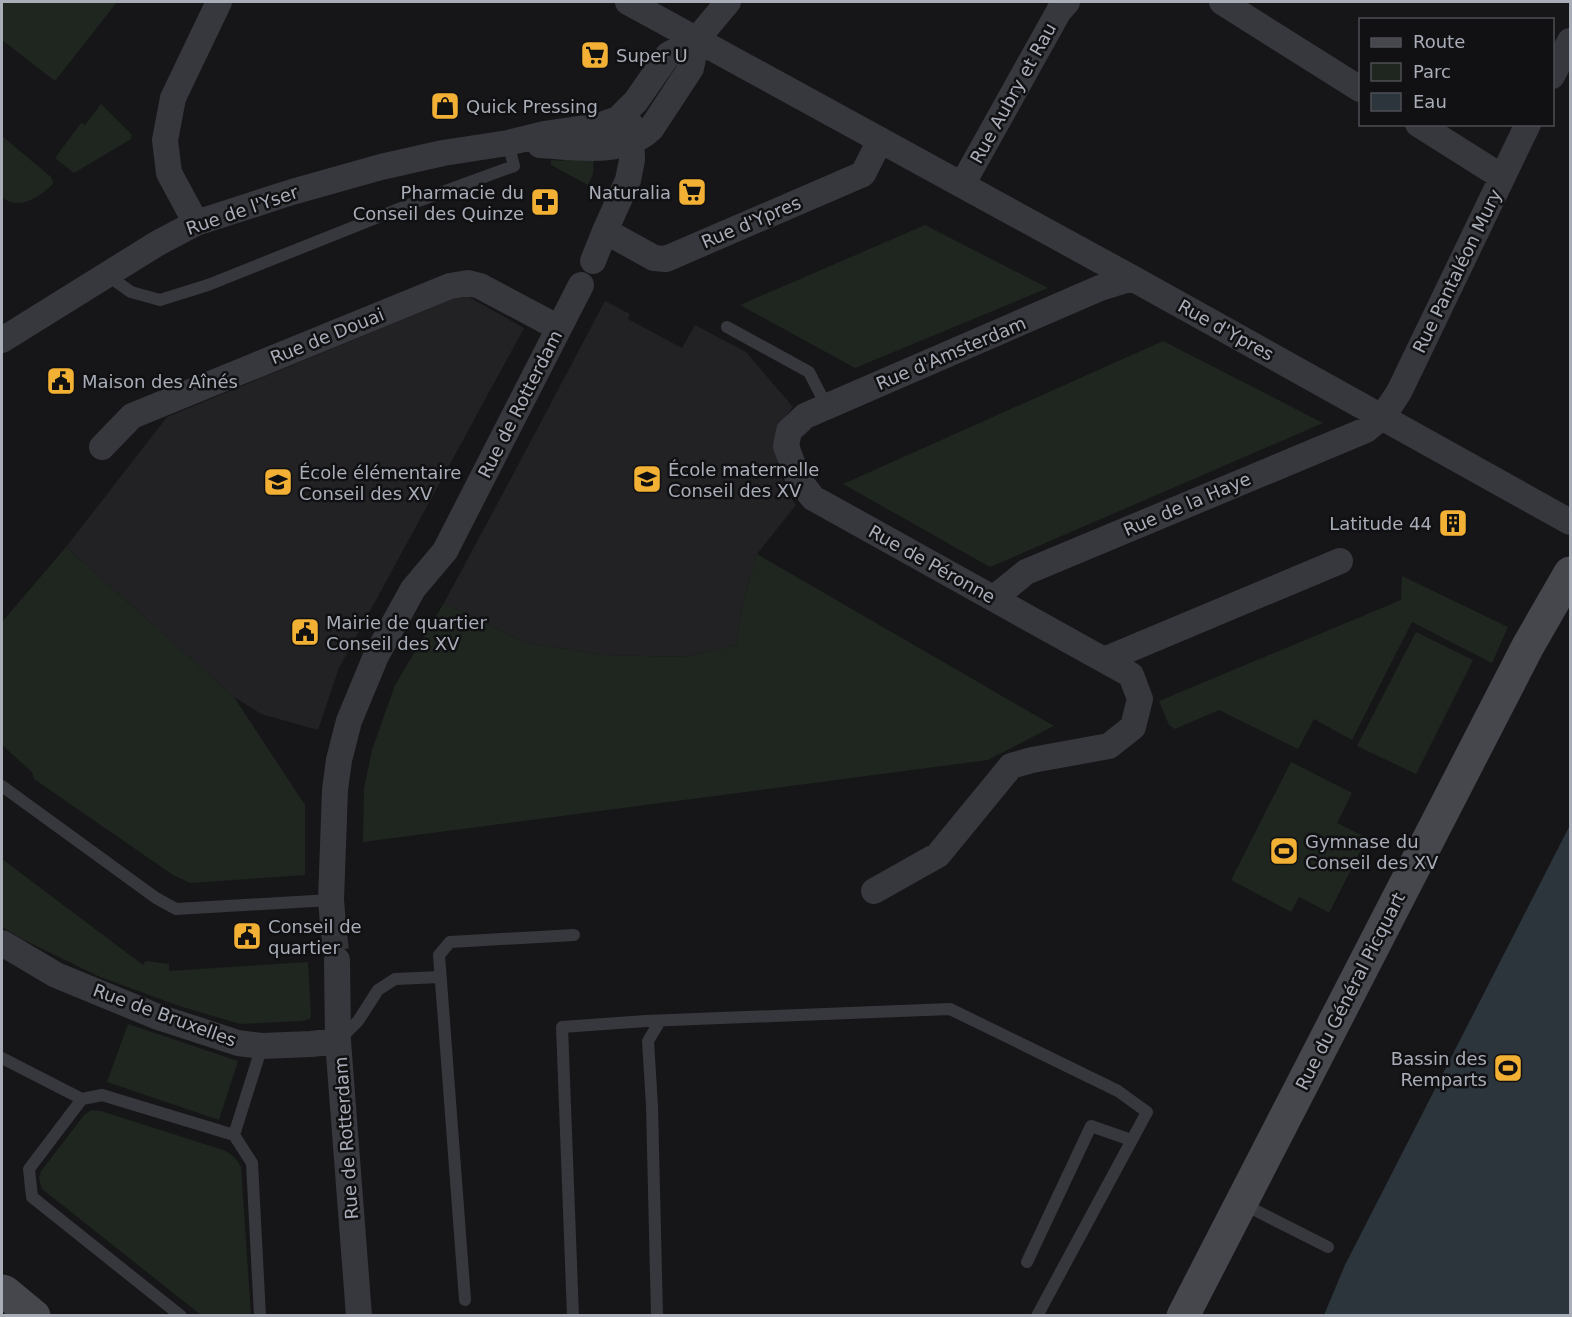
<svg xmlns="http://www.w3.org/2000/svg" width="1572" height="1317" font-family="'DejaVu Sans',sans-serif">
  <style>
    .built { fill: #222225 }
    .green { fill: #1e261f }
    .water { fill: #2c353c }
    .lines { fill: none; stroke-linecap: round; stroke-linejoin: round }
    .minor-tunnel { stroke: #333438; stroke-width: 26; stroke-dasharray: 26 13; stroke-linecap: butt }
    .service { stroke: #37383d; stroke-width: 12 }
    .minor { stroke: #37383d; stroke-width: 26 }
    .secondary { stroke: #45474d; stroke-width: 33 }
    .labels { text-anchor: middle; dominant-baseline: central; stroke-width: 5; stroke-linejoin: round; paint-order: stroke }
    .poi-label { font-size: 18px; fill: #a8adb8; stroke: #111113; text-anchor: start }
    .street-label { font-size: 18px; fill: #a8adb8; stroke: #111113 }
  </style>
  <rect width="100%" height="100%" fill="#161618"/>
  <!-- built -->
  <path class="built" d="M457 297H469L524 328 339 668 318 730 261 714 234 697 66 547 167 417Z
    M605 301 630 314 628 319 682 348 695 325 746 352 793 407 776 428 774 448 785 489 796 505 757 554 744 599 736 645 685 657 603 655 526 643 444 603 516 469Z"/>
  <!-- green -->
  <path class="green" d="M2 2H117L55 81 2 40Z
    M101 104 132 135 131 139 74 173 55 158 81 123 85 125Z
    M2 136 51 177 53 182 52 185C38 198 18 211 2 197Z
    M568 154 594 156 593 174 588 185 551 165V160L563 161Z
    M925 225 1048 288 855 368 740 305Z
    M1163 341 1323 423 990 567 843 484Z
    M66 547 234 697 305 805V875L190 883 173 875 34 779 32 772 2 745V622Z
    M757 554 1054 726 988 760 363 842 364 789 372 750 395 685 444 603 526 643 603 655 685 657 736 645 744 599Z
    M1402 576 1508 627 1492 663 1412 622 1352 740 1314 719 1298 749 1219 710 1175 729 1169 725 1159 701 1401 600Z
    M1416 632 1473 660 1416 774 1357 746Z
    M1291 762 1352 793 1337 823 1369 839 1366 840 1330 911V913L1299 897 1291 912 1231 880Z
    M2 859 143 965 146 961 169 964V971L308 962 311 1014 310 1019 302 1021 240 1024 179 1006 98 976 22 939 2 927Z
    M128 1024 238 1061 219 1120 107 1082Z
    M92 1110 101 1111 223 1150C232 1154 236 1158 241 1167L251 1315H201L42 1189 39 1178 41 1171 85 1114Z"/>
  <!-- water -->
  <path class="water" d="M1570 825V1315H1324L1345 1265Z"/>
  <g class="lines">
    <!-- minor-tunnel -->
    <path class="minor-tunnel" d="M333 924 337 960"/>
    <!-- service -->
    <path class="service" d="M107 275 131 292 160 300 208 285 421 200 514 166 508 143
      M727 327 809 372 827 407
      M2 786 156 898 176 909 331 900
      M339 1040 358 1021 378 990 395 979 440 977
      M2 1058 82 1099 102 1095 234 1135 262 1046
      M82 1099 29 1169 32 1197 181 1316
      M234 1135 252 1163 260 1316
      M1241 1203 1328 1247
      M1027 1262 1091 1126 1131 1140
      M465 1300 439 955 450 942 574 935
      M573 1316 562 1027 646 1021 950 1009 1118 1091 1147 1112 1037 1316
      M657 1316 652 1106 648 1041 660 1021"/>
    <!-- minor -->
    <path class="minor" d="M628 2 1132 278 1570 522
      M1222 2 1360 89
      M1552 76 1570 41
      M1418 124 1502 177
      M540 145C576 147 623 156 651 129L691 68 697 39
      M962 185 1059 11 1067 2
      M196 223 169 173 165 140 173 98 219 2
      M605 231 654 258 666 259 863 174 880 140
      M593 261 605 231 628 180 632 160 631 125
      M1132 278 1100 288 805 416 789 431 786 446 798 479 813 498 1104 660 1340 561
      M2 340 158 243 196 223 292 192 381 167 443 153 508 143 544 134 598 126 618 119 636 101 668 55 697 39 728 2
      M102 447 132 416 450 286 468 283 480 286 559 328
      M994 598 1026 572 1366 430 1383 416 1399 392 1528 124
      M874 891 938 855 1011 766 1032 760 1109 746 1133 727 1140 699 1131 675 1104 660
      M333 924 331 900 335 790 339 760 349 721 376 656 413 589 445 551 581 285
      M2 943 56 975 158 1017 238 1043 262 1046 311 1044 338 1041
      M337 960 338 1041 359 1316"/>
    <!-- secondary -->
    <path class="secondary" d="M2 1291 5 1292 34 1316
      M1183 1316 1528 646 1570 573"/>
  </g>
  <!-- icons -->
  <defs>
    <g id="supermarket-square" transform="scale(1.5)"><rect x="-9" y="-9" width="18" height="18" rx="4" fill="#f2b134" stroke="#111113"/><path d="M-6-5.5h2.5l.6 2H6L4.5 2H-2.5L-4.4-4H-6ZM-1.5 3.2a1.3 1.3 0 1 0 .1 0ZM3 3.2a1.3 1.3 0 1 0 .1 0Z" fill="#111"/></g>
    <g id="shop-square" transform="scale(1.5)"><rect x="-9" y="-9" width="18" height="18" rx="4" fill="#f2b134" stroke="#111113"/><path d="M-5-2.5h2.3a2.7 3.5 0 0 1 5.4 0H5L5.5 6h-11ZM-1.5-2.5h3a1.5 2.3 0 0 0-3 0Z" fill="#111"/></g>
    <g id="pharmacy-square" transform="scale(1.5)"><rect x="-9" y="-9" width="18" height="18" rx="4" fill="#f2b134" stroke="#111113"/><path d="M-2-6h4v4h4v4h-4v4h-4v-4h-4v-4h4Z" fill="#111"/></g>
    <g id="civic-square" transform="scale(1.5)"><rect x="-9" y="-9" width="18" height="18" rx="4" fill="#f2b134" stroke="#111113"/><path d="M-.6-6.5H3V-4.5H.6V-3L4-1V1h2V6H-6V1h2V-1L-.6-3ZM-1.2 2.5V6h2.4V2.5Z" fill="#111"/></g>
    <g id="school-square" transform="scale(1.5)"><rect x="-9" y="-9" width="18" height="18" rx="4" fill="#f2b134" stroke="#111113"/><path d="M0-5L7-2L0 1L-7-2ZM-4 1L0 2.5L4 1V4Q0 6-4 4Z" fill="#111"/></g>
    <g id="building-square" transform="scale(1.5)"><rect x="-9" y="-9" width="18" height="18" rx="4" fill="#f2b134" stroke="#111113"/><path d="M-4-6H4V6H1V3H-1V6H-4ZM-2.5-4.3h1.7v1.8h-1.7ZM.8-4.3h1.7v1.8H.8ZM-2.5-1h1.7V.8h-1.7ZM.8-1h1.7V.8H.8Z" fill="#111"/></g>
    <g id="stadium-square" transform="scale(1.5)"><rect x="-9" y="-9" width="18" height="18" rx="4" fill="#f2b134" stroke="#111113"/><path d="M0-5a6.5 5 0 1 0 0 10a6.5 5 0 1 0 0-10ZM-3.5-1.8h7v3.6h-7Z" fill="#111"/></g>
  </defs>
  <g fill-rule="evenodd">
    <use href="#supermarket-square" x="595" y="55"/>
    <use href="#shop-square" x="445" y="106"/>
    <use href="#supermarket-square" x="692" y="192"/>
    <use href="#pharmacy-square" x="545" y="202"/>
    <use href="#civic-square" x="61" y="381"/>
    <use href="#school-square" x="647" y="479"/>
    <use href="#school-square" x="278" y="482"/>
    <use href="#building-square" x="1453" y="523"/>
    <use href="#civic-square" x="305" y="632"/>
    <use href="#stadium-square" x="1284" y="851"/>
    <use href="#civic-square" x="247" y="936"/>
    <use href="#stadium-square" x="1508" y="1068"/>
  </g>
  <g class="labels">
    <!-- poi labels -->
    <g class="poi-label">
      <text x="616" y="55">Super U</text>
      <text x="466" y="106">Quick Pressing</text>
      <text x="524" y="192" text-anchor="end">Pharmacie du<tspan x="524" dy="21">Conseil des Quinze</tspan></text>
      <text x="671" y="192" text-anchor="end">Naturalia</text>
      <text x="82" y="381">Maison des Aînés</text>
      <text x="668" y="469">École maternelle<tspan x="668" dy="21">Conseil des XV</tspan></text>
      <text x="299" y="472">École élémentaire<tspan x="299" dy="21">Conseil des XV</tspan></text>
      <text x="1432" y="523" text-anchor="end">Latitude 44</text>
      <text x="326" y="622">Mairie de quartier<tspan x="326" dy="21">Conseil des XV</tspan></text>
      <text x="1305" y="841">Gymnase du<tspan x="1305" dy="21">Conseil des XV</tspan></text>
      <text x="268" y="926">Conseil de<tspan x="268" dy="21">quartier</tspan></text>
      <text x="1487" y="1058" text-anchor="end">Bassin des<tspan x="1487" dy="21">Remparts</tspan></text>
    </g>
    <!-- street labels -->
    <g class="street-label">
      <text transform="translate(1013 93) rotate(-61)">Rue Aubry et Rau</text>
      <text transform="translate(242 210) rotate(-19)">Rue de l'Yser</text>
      <text transform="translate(751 222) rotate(-23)">Rue d'Ypres</text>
      <text transform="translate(1457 271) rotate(-64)">Rue Pantaléon Mury</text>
      <text transform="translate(1226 330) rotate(29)">Rue d'Ypres</text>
      <text transform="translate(327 336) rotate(-22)">Rue de Douai</text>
      <text transform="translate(951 353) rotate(-23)">Rue d'Amsterdam</text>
      <text transform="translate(520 404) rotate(-63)">Rue de Rotterdam</text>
      <text transform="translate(1187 504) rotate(-23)">Rue de la Haye</text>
      <text transform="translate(932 564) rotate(29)">Rue de Péronne</text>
      <text transform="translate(1350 991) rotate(-63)">Rue du Général Picquart</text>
      <text transform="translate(165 1015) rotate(20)">Rue de Bruxelles</text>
      <text transform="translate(346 1138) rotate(-94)">Rue de Rotterdam</text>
    </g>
  </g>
  <!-- border -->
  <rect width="1572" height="1317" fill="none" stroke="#a8adb8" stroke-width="6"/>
  <!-- legend -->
  <rect x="1359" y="18" width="195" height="108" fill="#111113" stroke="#4d4f55" stroke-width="1.5"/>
  <rect x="1371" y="38" width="30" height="9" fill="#45474d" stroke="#4d4f55" stroke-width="1.5"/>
  <text x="1413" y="48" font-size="18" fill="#a8adb8">Route</text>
  <rect x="1371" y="63" width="30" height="18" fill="#1e261f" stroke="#4d4f55" stroke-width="1.5"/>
  <text x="1413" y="78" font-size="18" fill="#a8adb8">Parc</text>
  <rect x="1371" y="93" width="30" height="18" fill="#2c353c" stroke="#4d4f55" stroke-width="1.5"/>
  <text x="1413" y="108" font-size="18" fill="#a8adb8">Eau</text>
</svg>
